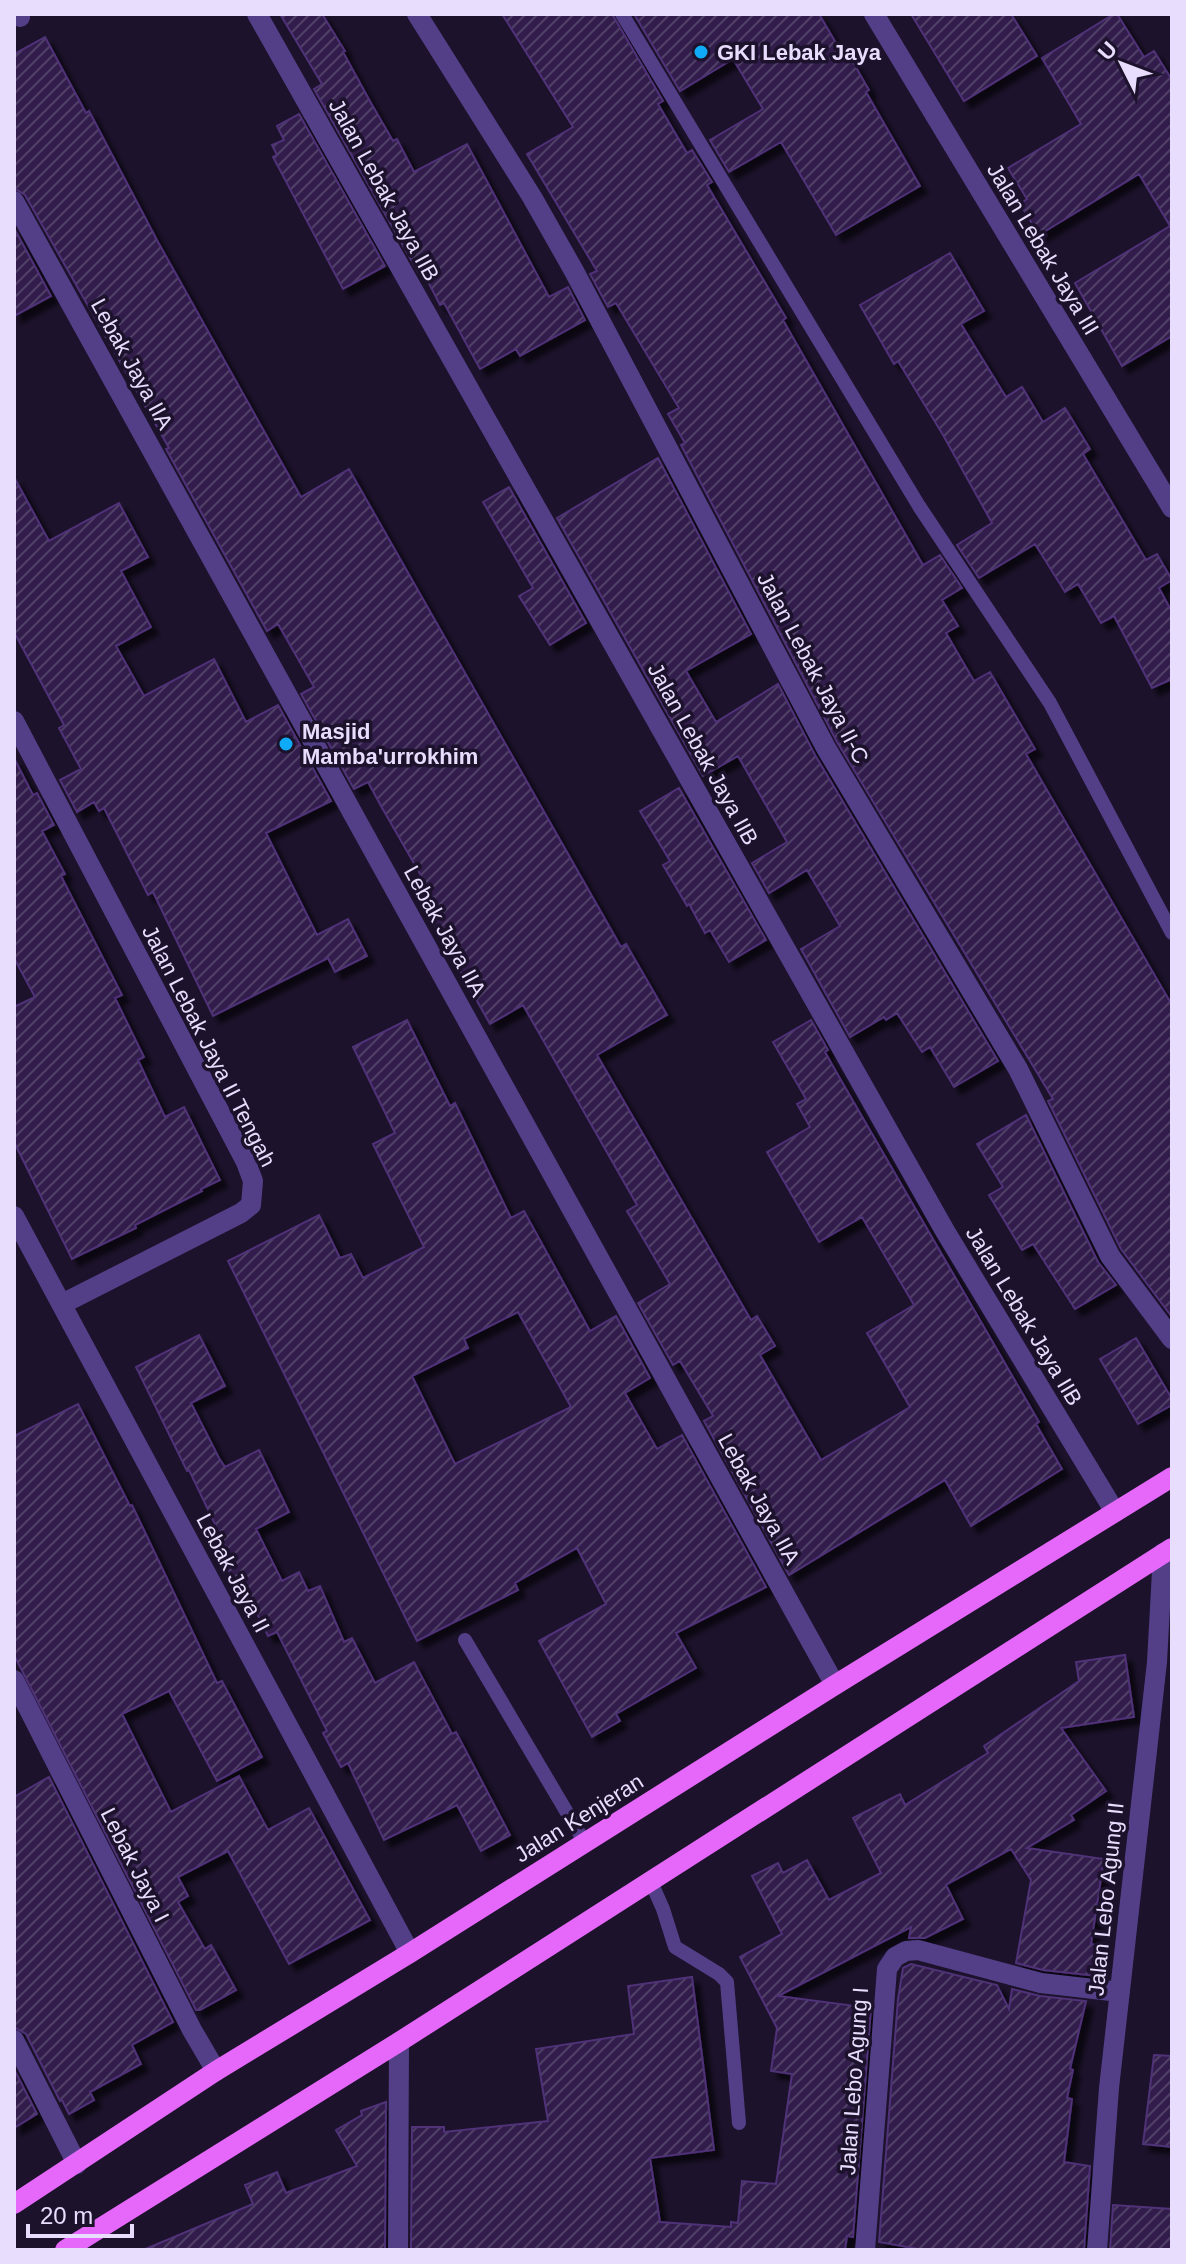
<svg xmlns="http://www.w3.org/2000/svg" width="1186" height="2264" font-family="Helvetica,sans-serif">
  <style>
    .building { fill: url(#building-hatch); stroke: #4f3177; stroke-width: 2; fill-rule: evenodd; filter: url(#shadow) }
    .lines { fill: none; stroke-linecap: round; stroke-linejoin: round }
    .lane { stroke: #533f88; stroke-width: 14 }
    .street { stroke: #533f88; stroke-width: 20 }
    .primary { stroke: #e668fa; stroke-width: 20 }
    .poi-dot { fill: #10abf8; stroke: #1c122b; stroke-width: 3 }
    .labels { text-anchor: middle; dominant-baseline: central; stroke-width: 7; stroke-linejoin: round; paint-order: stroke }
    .poi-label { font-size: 22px; font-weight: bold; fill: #e9ddfe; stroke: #1c122b; text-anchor: start }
    .street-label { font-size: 22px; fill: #e9ddfe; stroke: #1c122b }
  </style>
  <defs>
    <pattern id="building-hatch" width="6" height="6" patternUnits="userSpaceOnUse" patternTransform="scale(2)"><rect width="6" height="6" fill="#321f4c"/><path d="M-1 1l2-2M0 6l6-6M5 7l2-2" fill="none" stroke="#503f67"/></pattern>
    <filter id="shadow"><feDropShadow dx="7" dy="7" stdDeviation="2" flood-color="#0009"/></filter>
  </defs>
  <rect width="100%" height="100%" fill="#1c122b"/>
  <!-- building -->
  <path class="building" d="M280 14H322L345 51 343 52 371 103 393 141 397 139 414 172 467 144 549 297 568 287 585 320 520 356 516 349 480 369 444 303 440 305 422 270 418 272 314 89 322 84Z
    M502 14H612L663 101 658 104 687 153 692 150 712 182 707 185 786 318 783 320 923 565 940 555 962 588 942 600 958 626 946 633 974 681 990 672 1035 749 1026 754 1172 1005V1317L1121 1249 1048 1101 1053 1099 837 742 681 445 685 443 668 414 679 408 616 303 608 307 590 274 597 271 527 154 573 127Z
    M634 14H819L846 60 850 57 869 90 866 92 920 186 836 235 781 142 729 172 710 140 763 109 733 59 680 91Z
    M911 14H1011L1037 56 964 101Z
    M1114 14H1117L1144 57 1154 51 1172 80V336L1122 366 1075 283 1170 226 1139 174 1039 235 1020 204 1027 199 1008 168 1081 124 1042 58Z
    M45 37 86 113 89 111 158 242 301 497 349 469 621 947 626 944 667 1015 597 1055 751 1320 757 1316 775 1346 760 1355 821 1460 910 1407 867 1333 914 1305 862 1217 819 1242 767 1152 810 1127 797 1104 806 1099 773 1042 811 1020 828 1050 825 1052 838 1075 1039 1422 1036 1424 1062 1469 971 1526 945 1480 789 1575 704 1421 713 1416 680 1361 673 1365 638 1303 670 1284 627 1211 637 1205 523 1005 490 1024 424 907 435 900 381 806 368 782 354 789 301 694 314 687 278 624 267 631 166 449 169 448 25 195 14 188V54Z
    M299 114 385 266 343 289 273 157 277 155 272 145 284 140 277 126Z
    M14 228 51 296 14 316Z
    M950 253 984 311 961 324 1006 397 1022 387 1043 422 1065 408 1090 449 1083 454 1146 560 1157 554 1172 580 1159 588 1172 612V679L1152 688 1114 616 1101 623 1078 584 1065 592 1035 544 979 578 957 545 992 523 943 435 898 361 894 364 860 305Z
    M658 458 751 634 686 671 716 722 778 684 815 755 998 1061 954 1087 930 1047 922 1052 897 1013 886 1020 884 1017 850 1037 801 949 840 926 807 870 769 893 752 863 787 842 738 756 703 776 557 518Z
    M14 477 49 541 119 503 148 557 121 571 151 627 116 646 144 696 214 659 246 722 278 705 331 801 266 833 317 935 348 919 367 956 335 972 328 958 213 1016 153 892 148 895 104 808 99 811 94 802 77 812 60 780 81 769 59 728 64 725 14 632Z
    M509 487 586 623 550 645 519 596 533 588 483 502Z
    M14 758 33 795 37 793 54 825 42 831 65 874 61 876 122 995 115 998 144 1057 138 1060 165 1117 184 1107 220 1180 201 1189 202 1191 135 1225 136 1228 72 1259 14 1142V1007L35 997 14 958Z
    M679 788 766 940 729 962 710 930 705 933 689 904 687 906 663 865 670 861 640 811Z
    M407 1020 450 1106 455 1103 511 1218 524 1211 590 1331 616 1316 650 1378 625 1393 657 1449 682 1435 766 1587 676 1633 696 1668 616 1714 620 1721 592 1737 539 1641 606 1604 577 1548 515 1583 518 1590 417 1641 228 1261 319 1215 340 1258 351 1254 363 1278 424 1247 373 1144 395 1133 353 1047ZM518 1312 571 1407 455 1464 412 1376 468 1348 464 1339Z
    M1026 1115 1098 1262 1116 1285 1075 1309 1033 1244 1022 1250 989 1195 1003 1187 977 1144Z
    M199 1335 225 1386 191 1403 219 1458 225 1467 259 1450 289 1512 256 1529 282 1581 299 1572 308 1591 320 1586 344 1642 352 1638 375 1683 414 1662 452 1734 456 1732 510 1835 481 1851 457 1805 384 1840 348 1763 341 1767 323 1733 327 1731 277 1632 268 1636 245 1589 239 1592 218 1549 225 1545 189 1470 187 1471 136 1367Z
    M1136 1338 1172 1399V1405L1138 1424 1100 1359Z
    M78 1404 130 1506 132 1505 217 1683 222 1681 262 1757 217 1781 169 1691 122 1714 171 1812 239 1776 268 1830 309 1808 370 1920 289 1964 228 1851 178 1877 188 1896 178 1902 205 1949 211 1945 236 1990 200 2010H196L14 1655V1436Z
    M1125 1655 1134 1717 1061 1728 1106 1791 1071 1815 1074 1820 1027 1848 1104 1859 1091 1944 1100 1946 1096 1976 1043 1970 1016 1963 1031 1880 1011 1849 946 1885 963 1919 925 1938H909L911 1927 778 1996 871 2008 853 2237 847 2236 845 2250H411L412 2127H444V2132L548 2121 536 2049 634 2034 628 1986 692 1977 714 2150 650 2158 660 2222 731 2227V2222L738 2223 742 2181 776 2184 792 2074 771 2071 777 2028 740 1957 782 1934 752 1876 778 1863 783 1873 807 1860 829 1900 881 1873 853 1818 900 1794 905 1805 988 1753 984 1746 1079 1681 1076 1662Z
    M49 1777 173 2022 132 2045 141 2064 90 2092 94 2100 69 2114 62 2100 60 2101 26 2034 14 2027V1797Z
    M911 1964 997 1985 1009 2009 1012 1989 1040 1996 1086 2001 1070 2069 1073 2070 1067 2098 1072 2099 1064 2162 1090 2166 1084 2250H924L879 2242 898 1999 903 1968Z
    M1154 2055 1172 2056V2147L1143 2144Z
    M14 2069 37 2114 14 2128Z
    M386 2102 385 2250H143L253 2204 245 2185 277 2172 286 2193 357 2166 336 2130 362 2115 361 2111Z
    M1113 2205 1172 2209V2250H1110Z"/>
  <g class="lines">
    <!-- lane -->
    <path class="lane" d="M622 14 919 506 1050 703 1172 933
      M465 1640 585 1843
      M651 1882 663 1909 675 1947 719 1974 727 1982 739 2123"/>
    <!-- street -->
    <path class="street" d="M18 14 20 17
      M257 14 945 1231 1115 1512
      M417 14 532 197 574 271 826 748 1018 1069 1110 1256 1172 1339
      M874 14 1172 508
      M14 201 835 1685
      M14 721 246 1162 253 1181 251 1205 241 1213 62 1304
      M14 1216 410 1953
      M14 1680 192 2030 216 2071
      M14 2040 77 2164
      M398 2250 399 2042
      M865 2250 887 1969 895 1957 906 1951 918 1950 1041 1983 1120 1992
      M1097 2250 1109 2088 1157 1662 1163 1553"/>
    <!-- primary -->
    <path class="primary" d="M14 2204 216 2071 410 1953 835 1685 1172 1477
      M65 2250 399 2042 1172 1548"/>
  </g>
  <!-- markers -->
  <g class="poi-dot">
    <circle cx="701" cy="52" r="8"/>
    <circle cx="286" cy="744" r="8"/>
  </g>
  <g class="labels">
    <!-- poi labels -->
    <g class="poi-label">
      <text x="717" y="52">GKI Lebak Jaya</text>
      <text x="302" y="731">Masjid<tspan x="302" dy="25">Mamba'urrokhim</tspan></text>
    </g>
    <!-- street labels -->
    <g class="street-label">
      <text transform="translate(384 190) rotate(61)">Jalan Lebak Jaya IIB</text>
      <text transform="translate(1043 249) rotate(59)">Jalan Lebak Jaya III</text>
      <text transform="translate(132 364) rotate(61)">Lebak Jaya IIA</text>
      <text transform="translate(813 668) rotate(62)">Jalan Lebak Jaya II-C</text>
      <text transform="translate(703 754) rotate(61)">Jalan Lebak Jaya IIB</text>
      <text transform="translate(445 931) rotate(61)">Lebak Jaya IIA</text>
      <text transform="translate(209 1046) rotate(63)">Jalan Lebak Jaya II Tengah</text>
      <text transform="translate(1024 1316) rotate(59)">Jalan Lebak Jaya IIB</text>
      <text transform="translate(759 1499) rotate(61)">Lebak Jaya IIA</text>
      <text transform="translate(233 1573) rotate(62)">Lebak Jaya II</text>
      <text transform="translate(579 1818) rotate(-32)">Jalan Kenjeran</text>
      <text transform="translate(135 1865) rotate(63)">Lebak Jaya I</text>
      <text transform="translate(1106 1899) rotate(-84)">Jalan Lebo Agung II</text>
      <text transform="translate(854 2081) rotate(-86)">Jalan Lebo Agung I</text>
    </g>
  </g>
  <!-- border -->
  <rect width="1186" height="2264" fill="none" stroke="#e9ddfe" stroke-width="32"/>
  <!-- north arrow -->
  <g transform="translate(1122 64) rotate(312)" stroke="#1c122b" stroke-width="6" paint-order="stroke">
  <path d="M0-6L14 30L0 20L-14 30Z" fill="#e9ddfe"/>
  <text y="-12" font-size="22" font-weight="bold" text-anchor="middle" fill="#e9ddfe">U</text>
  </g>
  <!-- scale -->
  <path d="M28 2224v12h104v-12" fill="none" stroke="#e9ddfe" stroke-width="4"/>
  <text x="40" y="2224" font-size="24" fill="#e9ddfe" stroke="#1c122b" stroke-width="6" paint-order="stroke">20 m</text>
</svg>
